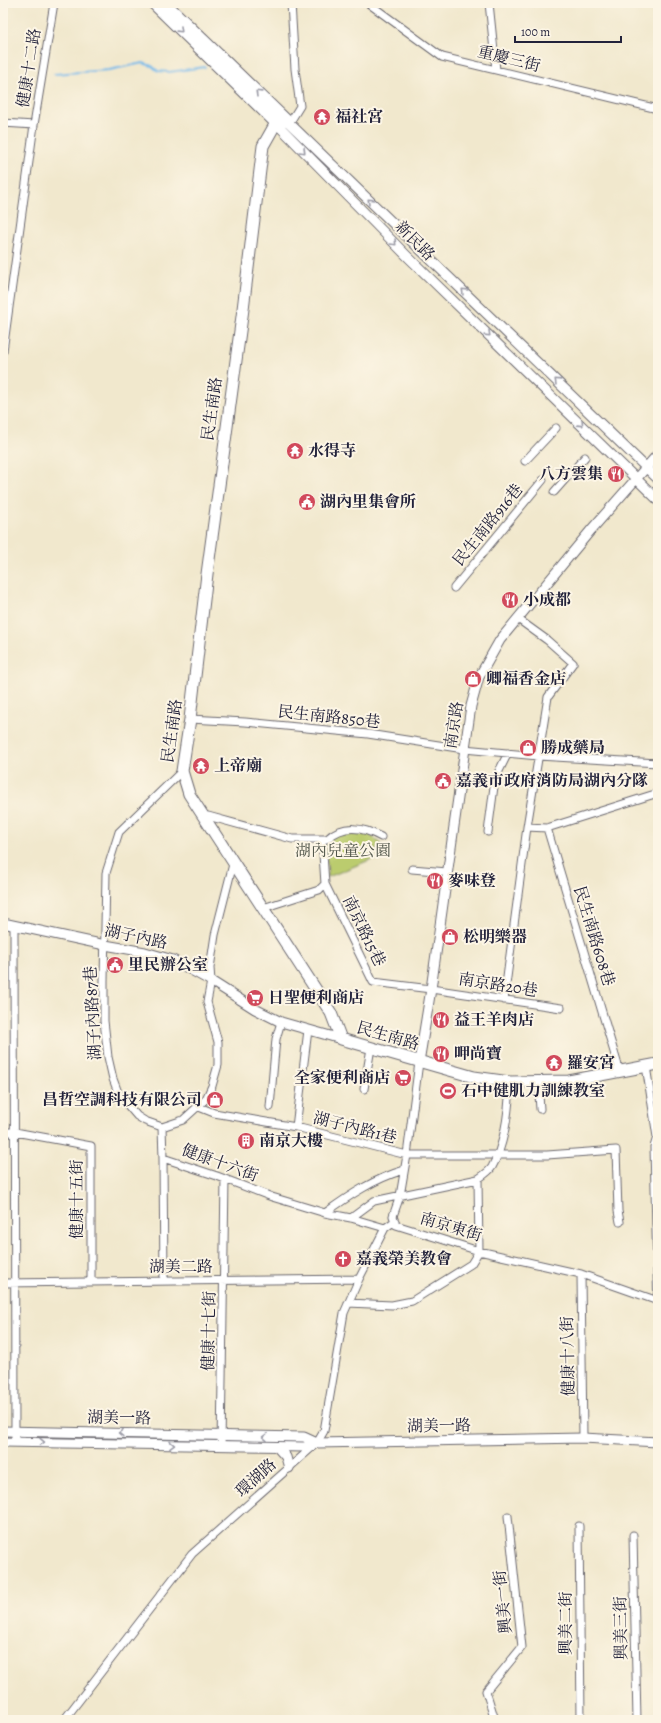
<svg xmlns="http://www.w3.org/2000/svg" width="661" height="1723" font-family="Alegreya,'Noto Serif TC',serif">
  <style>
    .green { fill: #bbcc6e; stroke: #6e7754 }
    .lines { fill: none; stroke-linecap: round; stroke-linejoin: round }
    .stream { stroke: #75baeb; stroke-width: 2 }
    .minor-casing { stroke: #6a676e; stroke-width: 9 }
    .tertiary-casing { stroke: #6a676e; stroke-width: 11 }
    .secondary-casing { stroke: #6a676e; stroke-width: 13 }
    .minor { stroke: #fff; stroke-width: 7 }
    .tertiary { stroke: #fff; stroke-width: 9 }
    .secondary { stroke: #fff; stroke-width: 11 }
    .oneway { stroke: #9c9ca7 }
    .labels { text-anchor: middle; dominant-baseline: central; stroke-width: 4; stroke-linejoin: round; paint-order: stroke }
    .street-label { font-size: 16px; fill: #22223b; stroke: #fcf5e5 }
    .poi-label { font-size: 16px; font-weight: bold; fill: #22223b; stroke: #fcf5e5; text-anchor: start }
    .park-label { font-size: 16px; fill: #50554a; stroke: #fcf5e5 }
  </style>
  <rect width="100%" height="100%" fill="#fcf5e5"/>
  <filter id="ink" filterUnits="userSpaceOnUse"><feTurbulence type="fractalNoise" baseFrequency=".025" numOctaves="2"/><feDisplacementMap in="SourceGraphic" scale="8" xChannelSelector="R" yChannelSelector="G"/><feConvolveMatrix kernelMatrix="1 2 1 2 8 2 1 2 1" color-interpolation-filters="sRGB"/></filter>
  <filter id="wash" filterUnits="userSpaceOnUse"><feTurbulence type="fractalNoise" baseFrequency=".012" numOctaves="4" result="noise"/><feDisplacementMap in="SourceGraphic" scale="16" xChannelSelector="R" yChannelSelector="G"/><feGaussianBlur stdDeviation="0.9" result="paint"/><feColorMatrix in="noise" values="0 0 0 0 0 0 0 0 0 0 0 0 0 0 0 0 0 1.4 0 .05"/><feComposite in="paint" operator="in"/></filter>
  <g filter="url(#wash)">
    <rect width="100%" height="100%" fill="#f1e8cd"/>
    <!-- green -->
    <path class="green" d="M352 830 368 833 382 845 377 846 376 854 372 859 328 877 325 842 336 833Z"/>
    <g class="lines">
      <!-- stream -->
      <path class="stream" d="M54 74 109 70 143 63 152 66 158 71 169 72 205 67"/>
    </g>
  </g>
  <g filter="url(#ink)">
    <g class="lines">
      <!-- minor casing -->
      <g class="minor-casing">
        <path id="minor" d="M368 3 442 57 658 109
          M489 3 496 70
          M286 120 292 119 300 106 295 69 291 3
          M3 123 34 125
          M3 351 34 125 54 3
          M525 461 556 428
          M554 492 585 457
          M454 588 543 480
          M190 719 245 722 368 734 464 749 538 756 658 763
          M203 818 208 816 292 839H327C343 824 363 827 381 837
          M527 827 547 828 658 793
          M547 828 620 1072
          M488 832 495 779 508 753
          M412 869 447 872
          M325 884 373 982 431 989 561 1008
          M263 908 319 890 325 884 322 839
          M14 926 15 1442
          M504 1000 527 827 548 697 573 663 547 640 518 619
          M419 1062 407 1155 400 1196 393 1216 396 1225 479 1251 581 1274 658 1301
          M646 1066 657 1137 654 1147 658 1313
          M538 1081 540 1109
          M364 1089 371 1048
          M199 1107 214 1113 296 1127 407 1155H547L616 1150 618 1211 620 1222
          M270 1107 276 1039 281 1022
          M162 1127 145 1121 137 1116 119 1095 113 1079 108 1057 104 1021V981L106 873 119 832 182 771
          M162 1127 183 1120 206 1099 212 1086 218 1065V1042L207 1002 211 981 210 968 215 935 233 864
          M162 1127 163 1158
          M296 1127 308 1030
          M3 1132H15L91 1146V1282
          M325 1213C350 1195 374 1179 404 1170
          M351 1218 374 1201 478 1179C482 1176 489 1172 492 1167 505 1144 509 1108 510 1082
          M581 1274 583 1438
          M164 1281 163 1158 217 1176 272 1197 325 1213 351 1218 385 1228
          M3 1283 359 1279
          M348 1303 392 1305 412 1301 471 1264 479 1251 478 1179
          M221 1446 225 1179
          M579 1526 581 1720
          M633 1535 637 1720
          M64 1720 192 1554 317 1443 324 1431 344 1313 359 1279 385 1228 395 1221
          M495 1720 486 1691 522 1647 508 1516"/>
      </g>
      <!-- tertiary casing -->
      <g class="tertiary-casing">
        <path id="tertiary" d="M286 120 658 479
          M276 123 407 256 658 500
          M3 923 105 945 145 952 173 960 211 981 255 1009 281 1022 341 1039
          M419 1062 431 989 471 706 479 677 500 640 591 530 658 454
          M3 1431 304 1437 317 1443 583 1438 658 1442
          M3 1442 304 1447 317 1443
          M277 1447 286 1457 289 1468"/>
      </g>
      <!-- secondary casing -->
      <g class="secondary-casing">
        <path id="secondary" d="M153 3 276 123
          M165 3 286 120 276 123 263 146 261 162 243 309 207 574 190 719 182 771 189 794 331 1013 341 1039 474 1077 510 1082 569 1081 658 1064"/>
      </g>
      <!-- minor -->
      <use href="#minor" class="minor"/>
      <!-- tertiary -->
      <use href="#tertiary" class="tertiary"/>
      <!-- secondary -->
      <use href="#secondary" class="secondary"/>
    </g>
    <!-- one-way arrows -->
    <defs><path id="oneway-chevron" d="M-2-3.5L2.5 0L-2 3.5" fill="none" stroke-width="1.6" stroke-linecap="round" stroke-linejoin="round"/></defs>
    <g class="oneway">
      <use href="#oneway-chevron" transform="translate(180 30) rotate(44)"/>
      <use href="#oneway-chevron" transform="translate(258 93) rotate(-136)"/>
      <use href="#oneway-chevron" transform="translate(303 151) rotate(45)"/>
      <use href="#oneway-chevron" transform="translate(370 201) rotate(-136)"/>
      <use href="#oneway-chevron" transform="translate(394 243) rotate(45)"/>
      <use href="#oneway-chevron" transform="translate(464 291) rotate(-136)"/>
      <use href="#oneway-chevron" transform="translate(488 334) rotate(44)"/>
      <use href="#oneway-chevron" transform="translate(557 381) rotate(-136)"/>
      <use href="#oneway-chevron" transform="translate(581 424) rotate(44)"/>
      <use href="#oneway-chevron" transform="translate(121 1433) rotate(-179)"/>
      <use href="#oneway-chevron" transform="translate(265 1437) rotate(-179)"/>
      <use href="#oneway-chevron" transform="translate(42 1442) rotate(1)"/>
      <use href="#oneway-chevron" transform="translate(172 1445) rotate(1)"/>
    </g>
  </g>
  <!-- icons -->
  <defs>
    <g id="temple-disc" transform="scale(0.9)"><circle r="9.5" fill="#d1495b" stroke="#fcf5e5"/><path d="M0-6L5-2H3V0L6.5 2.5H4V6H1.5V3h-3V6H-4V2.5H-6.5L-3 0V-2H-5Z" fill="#fff"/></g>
    <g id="restaurant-disc" transform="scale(0.9)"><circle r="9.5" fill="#d1495b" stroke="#fcf5e5"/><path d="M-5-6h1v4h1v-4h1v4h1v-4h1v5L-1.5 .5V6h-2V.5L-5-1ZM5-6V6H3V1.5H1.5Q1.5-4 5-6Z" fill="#fff"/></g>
    <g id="civic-disc" transform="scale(0.9)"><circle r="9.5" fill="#d1495b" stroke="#fcf5e5"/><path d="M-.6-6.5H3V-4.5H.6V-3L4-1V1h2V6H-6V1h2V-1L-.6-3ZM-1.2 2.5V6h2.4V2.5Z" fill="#fff"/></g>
    <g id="shop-disc" transform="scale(0.9)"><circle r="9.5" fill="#d1495b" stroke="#fcf5e5"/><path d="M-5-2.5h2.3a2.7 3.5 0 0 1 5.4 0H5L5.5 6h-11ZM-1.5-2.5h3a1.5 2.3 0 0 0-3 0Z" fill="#fff"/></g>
    <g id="supermarket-disc" transform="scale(0.9)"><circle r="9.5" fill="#d1495b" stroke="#fcf5e5"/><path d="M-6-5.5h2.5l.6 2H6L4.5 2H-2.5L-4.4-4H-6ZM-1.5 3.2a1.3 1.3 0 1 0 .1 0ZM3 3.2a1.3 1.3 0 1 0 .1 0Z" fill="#fff"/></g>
    <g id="stadium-disc" transform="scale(0.9)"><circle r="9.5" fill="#d1495b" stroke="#fcf5e5"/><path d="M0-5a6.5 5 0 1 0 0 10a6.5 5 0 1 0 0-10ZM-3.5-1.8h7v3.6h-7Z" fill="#fff"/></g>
    <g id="building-disc" transform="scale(0.9)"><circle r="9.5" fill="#d1495b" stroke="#fcf5e5"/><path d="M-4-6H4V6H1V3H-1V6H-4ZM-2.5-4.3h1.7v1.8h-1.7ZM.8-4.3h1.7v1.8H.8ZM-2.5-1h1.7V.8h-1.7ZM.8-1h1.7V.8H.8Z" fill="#fff"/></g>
    <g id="church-disc" transform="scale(0.9)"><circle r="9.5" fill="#d1495b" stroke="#fcf5e5"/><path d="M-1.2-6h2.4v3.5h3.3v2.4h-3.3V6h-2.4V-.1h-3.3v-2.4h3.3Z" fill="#fff"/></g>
  </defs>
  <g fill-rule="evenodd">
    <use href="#temple-disc" x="322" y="117"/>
    <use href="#temple-disc" x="295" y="451"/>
    <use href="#restaurant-disc" x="616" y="474"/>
    <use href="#civic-disc" x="307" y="502"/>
    <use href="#restaurant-disc" x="510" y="600"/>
    <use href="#shop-disc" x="473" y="679"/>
    <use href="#shop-disc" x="528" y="748"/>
    <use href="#temple-disc" x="201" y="766"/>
    <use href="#civic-disc" x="443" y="781"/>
    <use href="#restaurant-disc" x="435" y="881"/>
    <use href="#shop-disc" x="450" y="937"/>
    <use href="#civic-disc" x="115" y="965"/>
    <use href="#supermarket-disc" x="255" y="998"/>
    <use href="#restaurant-disc" x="441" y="1020"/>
    <use href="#restaurant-disc" x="441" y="1054"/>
    <use href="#temple-disc" x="554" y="1063"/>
    <use href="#supermarket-disc" x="403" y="1078"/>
    <use href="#stadium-disc" x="448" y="1091"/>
    <use href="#shop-disc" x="215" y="1100"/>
    <use href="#building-disc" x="246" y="1141"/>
    <use href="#church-disc" x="343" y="1259"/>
  </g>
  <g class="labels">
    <!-- street labels -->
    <g class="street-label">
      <text transform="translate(509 59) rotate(14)">重慶三街</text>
      <text transform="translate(29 68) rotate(-81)">健康十二路</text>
      <text transform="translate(415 241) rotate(45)">新民路</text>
      <text transform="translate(212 409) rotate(-82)">民生南路</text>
      <text transform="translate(488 525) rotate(-51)">民生南路916巷</text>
      <text transform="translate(329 717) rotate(6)">民生南路850巷</text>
      <text transform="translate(454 725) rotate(-81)">南京路</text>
      <text transform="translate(172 731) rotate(-82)">民生南路</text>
      <text transform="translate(364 931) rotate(64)">南京路15巷</text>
      <text transform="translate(594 936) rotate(73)">民生南路608巷</text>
      <text transform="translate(136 937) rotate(12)">湖子內路</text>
      <text transform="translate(498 985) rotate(9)">南京路20巷</text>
      <text transform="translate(93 1013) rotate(-93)">湖子內路87巷</text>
      <text transform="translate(388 1036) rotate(16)">民生南路</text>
      <text transform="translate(355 1128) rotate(14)">湖子內路1巷</text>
      <text transform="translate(220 1163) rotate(20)">健康十六街</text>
      <text transform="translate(77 1199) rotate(-90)">健康十五街</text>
      <text transform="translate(451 1227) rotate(17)">南京東街</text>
      <text x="181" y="1267">湖美二路</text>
      <text transform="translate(209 1331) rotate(-89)">健康十七街</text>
      <text transform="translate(568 1356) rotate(-91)">健康十八街</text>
      <text transform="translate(119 1418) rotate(1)">湖美一路</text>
      <text transform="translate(439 1426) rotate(-1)">湖美一路</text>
      <text transform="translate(256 1478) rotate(-42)">環湖路</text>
      <text transform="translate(503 1602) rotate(-96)">興美一街</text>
      <text transform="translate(566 1623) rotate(-90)">興美二街</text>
      <text transform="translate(621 1628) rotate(-91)">興美三街</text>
    </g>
    <!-- poi labels -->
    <g class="poi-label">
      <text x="335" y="117">福社宮</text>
      <text x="308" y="451">水得寺</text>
      <text x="603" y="474" text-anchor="end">八方雲集</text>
      <text x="320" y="502">湖內里集會所</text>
      <text x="523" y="600">小成都</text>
      <text x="486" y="679">卿福香金店</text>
      <text x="541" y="748">勝成藥局</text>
      <text x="214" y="766">上帝廟</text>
      <text x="456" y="781">嘉義市政府消防局湖內分隊</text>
      <text x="448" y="881">麥味登</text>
      <text x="463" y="937">松明樂器</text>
      <text x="128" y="965">里民辦公室</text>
      <text x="268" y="998">日聖便利商店</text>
      <text x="454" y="1020">益王羊肉店</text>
      <text x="454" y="1054">呷尚寶</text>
      <text x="567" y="1063">羅安宮</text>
      <text x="390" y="1078" text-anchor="end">全家便利商店</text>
      <text x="461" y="1091">石中健肌力訓練教室</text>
      <text x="202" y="1100" text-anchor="end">昌哲空調科技有限公司</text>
      <text x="259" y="1141">南京大樓</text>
      <text x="356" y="1259">嘉義榮美教會</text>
    </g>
    <!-- park labels -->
    <g class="park-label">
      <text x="343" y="851">湖內兒童公園</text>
    </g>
  </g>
  <!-- margin -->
  <rect width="661" height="1723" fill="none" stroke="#fcf5e5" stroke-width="16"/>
  <!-- scale -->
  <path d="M515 36v6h106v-6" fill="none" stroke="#22223b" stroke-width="2"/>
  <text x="521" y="36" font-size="12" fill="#22223b" stroke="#fcf5e5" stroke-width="3" paint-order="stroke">100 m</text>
</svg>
